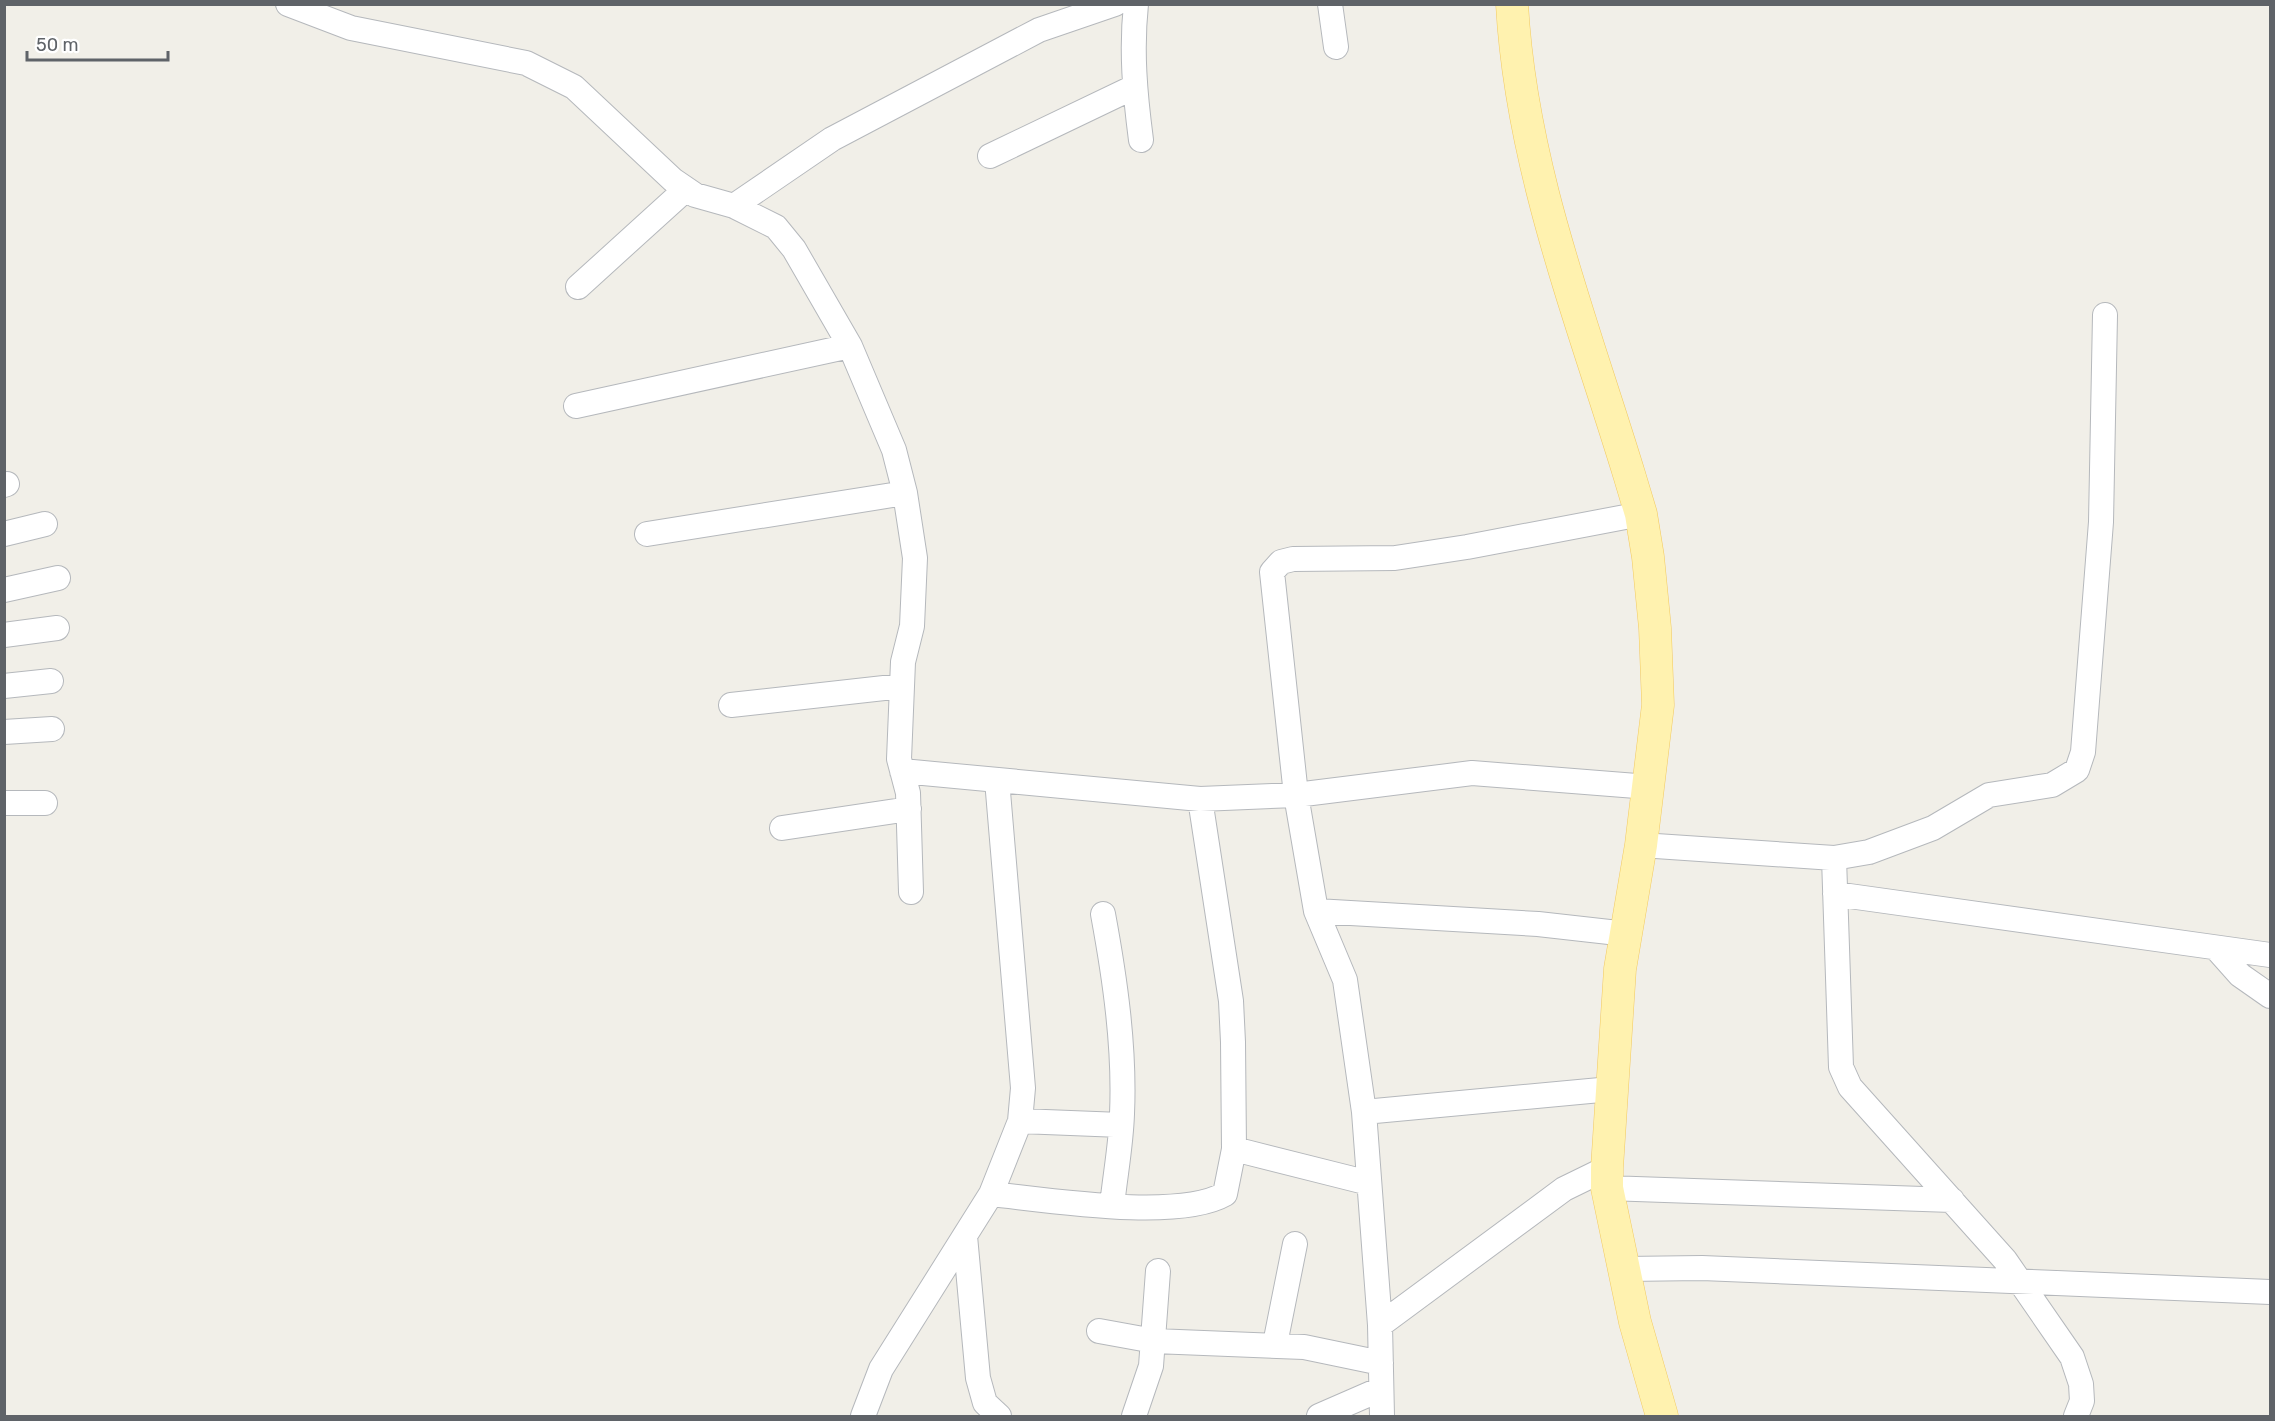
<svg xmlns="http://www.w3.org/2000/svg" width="2275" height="1421" font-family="Rubik,sans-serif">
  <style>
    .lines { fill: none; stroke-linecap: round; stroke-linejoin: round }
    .minor-casing { stroke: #b5b8bc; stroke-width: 26 }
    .major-casing { stroke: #f2c960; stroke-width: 33 }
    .minor { stroke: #fff; stroke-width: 24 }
    .major { stroke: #fff2af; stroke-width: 32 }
  </style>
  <rect width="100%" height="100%" fill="#f1efe8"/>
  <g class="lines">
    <!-- minor casing -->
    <g class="minor-casing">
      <path id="minor" d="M288 4 351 28 526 63 574 87 673 180 695 195 734 206 776 227 794 249 850 346 894 450 905 493 915 558 912 626 903 662 899 759 908 793 911 892
        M1136 4C1131 51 1135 94 1141 140
        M1330 4 1336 47
        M990 156 1134 87
        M734 206 832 139 1039 30 1115 4
        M578 287 686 189
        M576 406 850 346
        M4 485 7 484
        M4 534 45 524
        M647 534 905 493
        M4 590 58 578
        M4 635 57 628
        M4 686 51 681
        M731 705 902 686
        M4 732 52 729
        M902 771 1200 799 1296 795 1472 773 1649 787
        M4 803H45
        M782 828 909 809
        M1641 845 1834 858 1869 852 1933 828 1989 795 2052 785 2077 770 2083 752 2101 522 2105 315
        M1834 858 1841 1067 1850 1087 2005 1260 2072 1357 2081 1384 2082 1401 2076 1416
        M1835 894 2270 955
        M1316 911 1538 924 1627 934
        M1103 914C1115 979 1125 1048 1122 1114 1121 1145 1115 1176 1112 1206
        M2216 948 2240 975 2270 996
        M1364 1112 1611 1089
        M1020 1121 1121 1125
        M1234 1149 1369 1183
        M1607 1188 1952 1200
        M991 1194C1048 1200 1178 1221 1225 1194L1234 1149 1233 1042 1231 1001 1200 799
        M965 1236 978 1378 985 1403 999 1416
        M1625 1269 1702 1268 2270 1292
        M1380 1325 1564 1189 1607 1168
        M1099 1331 1154 1341 1304 1347 1381 1363
        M1275 1344 1295 1244
        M863 1416 881 1369 991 1194 1020 1121 1023 1088 997 780
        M1134 1416 1151 1366 1158 1271
        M1319 1416 1381 1389
        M1382 1416 1380 1325 1364 1112 1345 980 1316 911 1296 795 1272 572 1281 562 1293 559 1395 558 1467 547 1641 514"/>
    </g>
    <!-- major casing -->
    <g class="major-casing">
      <path id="major" d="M1512 4C1521 167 1582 320 1629 474L1641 514 1648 557 1655 628 1658 705 1641 845 1620 969 1607 1168V1188L1635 1322 1662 1416"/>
    </g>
    <!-- minor -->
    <use href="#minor" class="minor"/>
    <!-- major -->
    <use href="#major" class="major"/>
  </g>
  <!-- border -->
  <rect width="2275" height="1421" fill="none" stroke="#5f6368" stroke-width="12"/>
  <!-- scale -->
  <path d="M27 51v9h141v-9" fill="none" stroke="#5f6368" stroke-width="3"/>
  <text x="36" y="51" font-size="18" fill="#5f6368" stroke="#ffffff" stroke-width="4.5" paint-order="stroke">50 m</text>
</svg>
